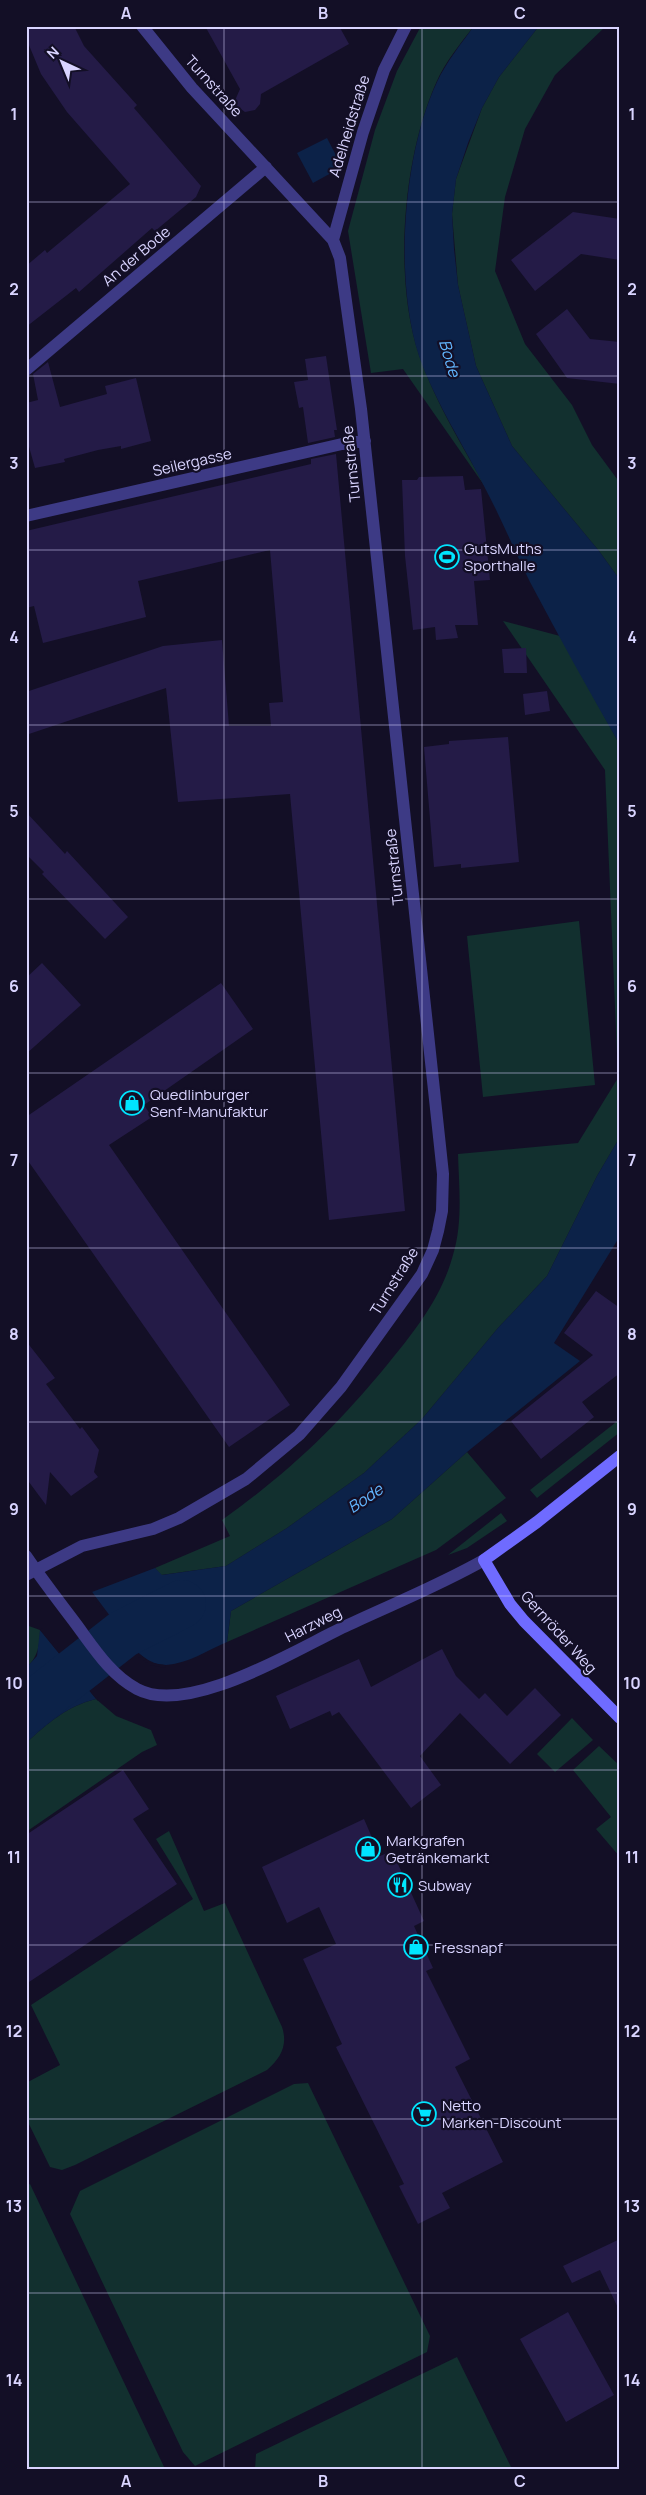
<svg xmlns="http://www.w3.org/2000/svg" width="646" height="2495" font-family="Manrope,sans-serif">
  <style>
    .green { fill: #12302f }
    .water { fill: #0c2248 }
    .pier { fill: #130f26 }
    .lines { fill: none; stroke-linecap: round; stroke-linejoin: round }
    .river { stroke: #0c2248; stroke-width: 48 }
    .building { fill: #241b47 }
    .street { stroke: #3d3a85; stroke-width: 12 }
    .secondary { stroke: #6f6bff; stroke-width: 12 }
    .grid { fill: none; stroke: #d9d4ff; stroke-width: 1; stroke-opacity: 0.55 }
    .labels { text-anchor: middle; dominant-baseline: central; stroke-width: 4.5; stroke-linejoin: round; paint-order: stroke }
    .street-label { font-size: 15px; fill: #d9d4ff; stroke: #130f26 }
    .poi-label { font-size: 15px; fill: #d9d4ff; stroke: #130f26; text-anchor: start }
    .water-label { font-size: 16px; font-style: italic; fill: #62b6ff; stroke: #130f26 }
    .neatline { fill: none; stroke: #d9d4ff; stroke-width: 2 }
    .grid-label { font-size: 16px; text-anchor: middle; font-weight: bold; fill: #d9d4ff }
  </style>
  <rect width="100%" height="100%" fill="#130f26"/>
  <!-- green -->
  <path class="green" d="M421 26H474C460 44 445 62 436 83 403 158 393 277 419 355 435 402 462 445 486 488L403 369 371 373 348 231 375 130 397 71Z
    M539 26H606L555 75 525 129 505 197 495 271 525 344 572 405 592 445 620 483V580L599 551 512 446 476 366 458 285 452 214 456 179 482 108 499 77Z
    M503 621 560 636 620 745V1137L597 1176 547 1276 498 1328 422 1419 364 1473 287 1528 226 1566 161 1575 155 1568 230 1536 222 1520C289 1472 335 1428 387 1365 414 1332 442 1297 453 1255 463 1222 459 1188 458 1154L578 1143 618 1078 605 770Z
    M579 921 595 1085 483 1097 467 936Z
    M620 1419V1432L537 1498 530 1490Z
    M467 1452 506 1498 436 1550 227 1642 231 1611 392 1519Z
    M501 1513 507 1521 467 1548 448 1555Z
    M26 1625 40 1630C40 1645 38 1657 26 1668Z
    M96 1699 116 1716 151 1730 157 1745 142 1752 26 1832V1743C48 1723 67 1706 96 1699Z
    M572 1718 593 1740 555 1772 537 1754Z
    M599 1746 620 1766V1857L596 1829 611 1817 573 1770Z
    M169 1831 204 1911 225 1903 282 2027C288 2045 281 2058 267 2070L75 2165 62 2170 50 2167 26 2118V2083L60 2065 31 2005 193 1899 156 1839Z
    M308 2083 430 2336 427 2352 195 2466 183 2452 70 2214 80 2191 294 2084Z
    M30 2184 165 2469H26V2186Z
    M457 2357 512 2469H255L256 2454Z"/>
  <!-- water -->
  <path class="water" d="M474 26H539L499 77 482 108 468 143 456 179 452 214 454 249 458 285 476 366 512 446 599 551 620 580V745C589 691 559 637 530 582 515 552 502 520 486 490 464 445 436 404 419 356 394 280 403 154 437 82 447 61 461 44 474 26Z
    M327 138 342 167 313 183 297 153Z
    M620 1137V1236L554 1343 580 1361 467 1452 392 1519 231 1611 227 1642C208 1650 187 1664 166 1665 136 1666 108 1614 92 1592L155 1568 162 1575 226 1566 287 1528 364 1473 422 1419 498 1328 547 1276 597 1176Z
    M40 1630 96 1699C67 1706 48 1723 26 1743V1668L37 1656Z"/>
  <!-- pier -->
  <path class="pier" d="M92 1592 138 1653 151 1663 166 1665 165 1668 150 1665 136 1655 90 1594Z
    M42 1628 98 1698V1701L40 1630Z"/>
  <g class="lines">
    <!-- river -->
    <path class="river" d="M26 1710 123 1634 182 1604"/>
  </g>
  <!-- building -->
  <path class="building" d="M26 26H74L84 46 137 105 134 108 201 186 196 197 155 231 152 228 79 292 76 288 26 327V266L45 250 47 253 130 184 67 112 41 74 26 38Z
    M205 26H339L349 44 261 94 260 104 255 110 245 112 238 107 230 112 240 89Z
    M573 212 620 219V260L581 254 535 291 511 260Z
    M567 309 590 339 620 342V384L567 378 536 334Z
    M326 356 337 430H334L335 437 308 443 303 407 299 408 294 382 308 380 305 359Z
    M48 362 60 407 107 394 105 386 136 378 151 441 121 449V446L98 450 64 459 65 462 35 468 26 436V403L38 400 33 374Z
    M336 454 405 1211 329 1220 290 794 178 802 166 688 26 735V692L163 646 222 640 229 726H271L269 703 283 702 270 550 138 581 146 617 43 643 34 606 26 608V531L311 464V459Z
    M463 476 465 490 481 489 490 580 474 581 478 625H455L458 638 436 640 435 627 413 630 405 556 402 480H417L419 477Z
    M526 648 527 673H504L502 649Z
    M547 691 550 711 525 715 523 694Z
    M508 737 519 862 461 868V864L434 867 424 747 449 744V741Z
    M26 812 65 854 67 851 128 917 105 939 42 874 44 872 26 854Z
    M42 963 81 1005 26 1054V978Z
    M221 983 253 1029 144 1105 152 1117 109 1145 290 1405 229 1447 26 1158V1117Z
    M596 1291 620 1308V1373L582 1402 594 1417 541 1459 511 1421 593 1355 564 1333Z
    M26 1341 55 1378 46 1384 80 1429 82 1427 99 1450 94 1472 98 1477 71 1496 50 1472 46 1505 26 1478Z
    M442 1649 456 1676 479 1699 485 1693 507 1716 535 1688 561 1715 510 1764 460 1713 420 1756 441 1785 411 1808 339 1712 332 1716 330 1711 290 1729 276 1696 359 1659 371 1687Z
    M123 1770 149 1809 133 1819 177 1884 26 1984V1835Z
    M364 1819 380 1856 392 1851 424 1921 414 1926 433 1968 426 1971 470 2059 455 2067 503 2162 442 2193 450 2208 418 2224 399 2186 404 2184 336 2047 342 2044 303 1959 336 1944 319 1907 287 1923 262 1867Z
    M620 2239V2312L600 2270 572 2283 563 2266Z
    M568 2312 614 2395 566 2422 520 2339Z"/>
  <g class="lines">
    <!-- street -->
    <path class="street" d="M333 240 363 132 384 70 406 26
      M26 370 266 167
      M26 516 342 444 365 441
      M26 1556C41 1578 57 1599 73 1620 92 1645 109 1674 137 1689 189 1717 298 1648 348 1625 393 1604 440 1585 484 1560
      M26 1575 82 1546 153 1529 179 1518 246 1479 299 1435 341 1387 422 1274 433 1250 438 1231 442 1211 443 1174 361 409 340 258 333 240 192 88 142 26"/>
    <!-- secondary -->
    <path class="secondary" d="M620 1456 537 1522 484 1560 510 1604 524 1621 620 1718"/>
  </g>
  <!-- grid -->
  <path class="grid" d="M224 26V2469M422 26V2469M26 202H620M26 376H620M26 550H620M26 725H620M26 899H620M26 1073H620M26 1248H620M26 1422H620M26 1596H620M26 1770H620M26 1945H620M26 2119H620M26 2293H620"/>
  <!-- icons -->
  <defs>
    <g id="stadium-ring" transform="scale(1.25)"><circle r="9.5" fill="#130f26" stroke="#00e5ff" stroke-width="1.5"/><path d="M0-5a6.5 5 0 1 0 0 10a6.5 5 0 1 0 0-10ZM-3.5-1.8h7v3.6h-7Z" fill="#00e5ff"/></g>
    <g id="shop-ring" transform="scale(1.25)"><circle r="9.5" fill="#130f26" stroke="#00e5ff" stroke-width="1.5"/><path d="M-5-2.5h2.3a2.7 3.5 0 0 1 5.4 0H5L5.5 6h-11ZM-1.5-2.5h3a1.5 2.3 0 0 0-3 0Z" fill="#00e5ff"/></g>
    <g id="restaurant-ring" transform="scale(1.25)"><circle r="9.5" fill="#130f26" stroke="#00e5ff" stroke-width="1.5"/><path d="M-5-6h1v4h1v-4h1v4h1v-4h1v5L-1.5 .5V6h-2V.5L-5-1ZM5-6V6H3V1.5H1.5Q1.5-4 5-6Z" fill="#00e5ff"/></g>
    <g id="supermarket-ring" transform="scale(1.25)"><circle r="9.5" fill="#130f26" stroke="#00e5ff" stroke-width="1.5"/><path d="M-6-5.5h2.5l.6 2H6L4.5 2H-2.5L-4.4-4H-6ZM-1.5 3.2a1.3 1.3 0 1 0 .1 0ZM3 3.2a1.3 1.3 0 1 0 .1 0Z" fill="#00e5ff"/></g>
  </defs>
  <g fill-rule="evenodd">
    <use href="#stadium-ring" x="447" y="557"/>
    <use href="#shop-ring" x="132" y="1103"/>
    <use href="#shop-ring" x="368" y="1849"/>
    <use href="#restaurant-ring" x="400" y="1885"/>
    <use href="#shop-ring" x="416" y="1947"/>
    <use href="#supermarket-ring" x="424" y="2114"/>
  </g>
  <g class="labels">
    <!-- street labels -->
    <g class="street-label">
      <text transform="translate(214 86) rotate(48)">Turnstraße</text>
      <text transform="translate(349 126) rotate(-73)">Adelheidstraße</text>
      <text transform="translate(136 256) rotate(-40)">An der Bode</text>
      <text transform="translate(192 462) rotate(-13)">Seilergasse</text>
      <text transform="translate(351 464) rotate(-96)">Turnstraße</text>
      <text transform="translate(394 867) rotate(-96)">Turnstraße</text>
      <text transform="translate(394 1281) rotate(-58)">Turnstraße</text>
      <text transform="translate(313 1624) rotate(-27)">Harzweg</text>
      <text transform="translate(559 1632) rotate(48)">Gernröder Weg</text>
    </g>
    <!-- poi labels -->
    <g class="poi-label">
      <text x="464" y="548">GutsMuths<tspan x="464" dy="17">Sporthalle</tspan></text>
      <text x="150" y="1094">Quedlinburger<tspan x="150" dy="17">Senf-Manufaktur</tspan></text>
      <text x="386" y="1840">Markgrafen<tspan x="386" dy="17">Getränkemarkt</tspan></text>
      <text x="418" y="1885">Subway</text>
      <text x="434" y="1947">Fressnapf</text>
      <text x="442" y="2105">Netto<tspan x="442" dy="17">Marken-Discount</tspan></text>
    </g>
    <!-- water labels -->
    <g class="water-label">
      <text transform="translate(450 358) rotate(73)">Bode</text>
      <text transform="translate(365 1498) rotate(-34)">Bode</text>
    </g>
  </g>
  <!-- border -->
  <rect width="646" height="2495" fill="none" stroke="#130f26" stroke-width="55"/>
  <!-- north arrow -->
  <g transform="translate(62 62) rotate(316)" stroke="#130f26" stroke-width="4" paint-order="stroke">
  <path d="M0-4L9 19L0 12L-9 19Z" fill="#d9d4ff"/>
  <text y="-8" font-size="14" font-weight="bold" text-anchor="middle" fill="#d9d4ff">N</text>
  </g>
  <rect x="28" y="28" width="590" height="2440" class="neatline"/>
  <g class="grid-label">
    <text x="126" y="19">A</text>
    <text x="323" y="19">B</text>
    <text x="520" y="19">C</text>
    <text x="14" y="120">1</text>
    <text x="632" y="120">1</text>
    <text x="14" y="295">2</text>
    <text x="632" y="295">2</text>
    <text x="14" y="469">3</text>
    <text x="632" y="469">3</text>
    <text x="14" y="643">4</text>
    <text x="632" y="643">4</text>
    <text x="14" y="817">5</text>
    <text x="632" y="817">5</text>
    <text x="14" y="992">6</text>
    <text x="632" y="992">6</text>
    <text x="14" y="1166">7</text>
    <text x="632" y="1166">7</text>
    <text x="14" y="1340">8</text>
    <text x="632" y="1340">8</text>
    <text x="14" y="1515">9</text>
    <text x="632" y="1515">9</text>
    <text x="14" y="1689">10</text>
    <text x="632" y="1689">10</text>
    <text x="14" y="1863">11</text>
    <text x="632" y="1863">11</text>
    <text x="14" y="2037">12</text>
    <text x="632" y="2037">12</text>
    <text x="14" y="2212">13</text>
    <text x="632" y="2212">13</text>
    <text x="14" y="2386">14</text>
    <text x="632" y="2386">14</text>
    <text x="126" y="2487">A</text>
    <text x="323" y="2487">B</text>
    <text x="520" y="2487">C</text>
  </g>
</svg>
